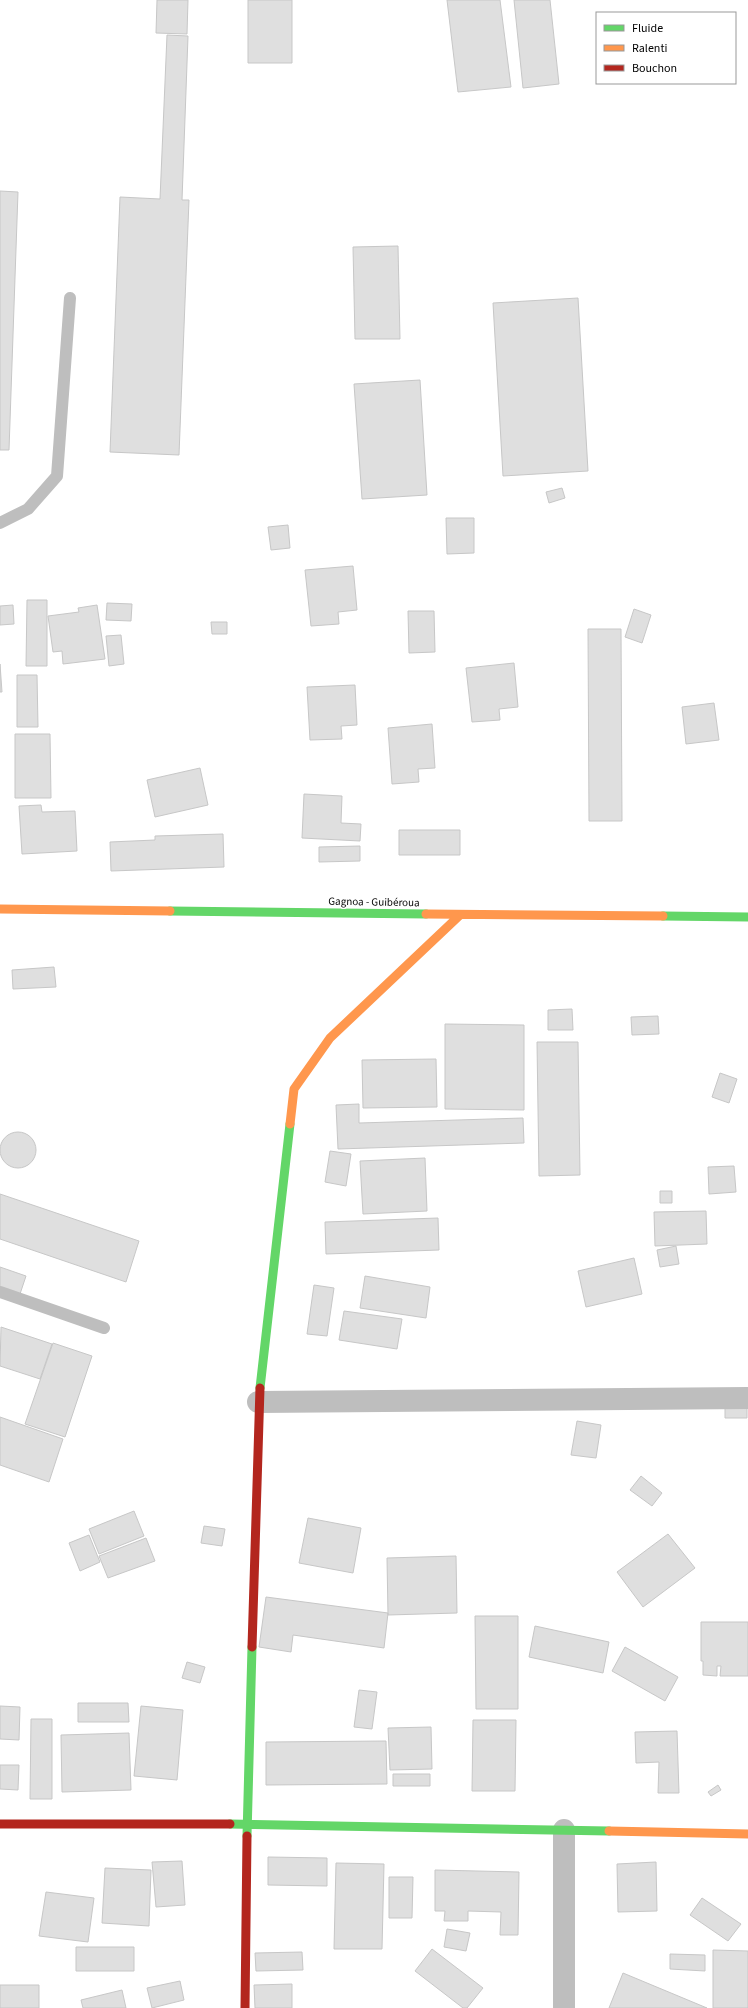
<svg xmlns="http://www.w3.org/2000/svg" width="748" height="2008" font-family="'Source Sans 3',sans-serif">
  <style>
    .building { fill: #dfdfdf; stroke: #c7c7c7 }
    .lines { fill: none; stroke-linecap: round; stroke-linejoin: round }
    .lane { stroke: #bebebe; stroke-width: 12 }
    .street { stroke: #bebebe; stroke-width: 22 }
    .fast { stroke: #63d668; stroke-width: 9 }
    .slow { stroke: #ff974d; stroke-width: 9 }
    .jam { stroke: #b3261e; stroke-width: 9 }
    .labels { text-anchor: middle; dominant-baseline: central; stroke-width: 3; stroke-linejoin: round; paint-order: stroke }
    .street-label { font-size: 11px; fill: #000; stroke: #fff }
  </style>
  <rect width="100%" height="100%" fill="#fff"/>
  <!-- building -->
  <path class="building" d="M157 0H188L187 34 156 33Z
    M248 0H292V63H248Z
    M447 0H500L511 87 458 92Z
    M514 0H550L559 84 523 88Z
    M167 35 188 36 182 200H189L179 455 110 452 120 197 160 199Z
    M0 191 18 192 9 450H0Z
    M398 246 400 339H355L353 247Z
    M578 298 588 471 503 476 493 303Z
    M420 380 427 495 362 499 354 384Z
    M562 488 565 498 549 503 546 492Z
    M446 518H474V553L447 554Z
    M288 525 290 548 271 550 268 527Z
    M353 566 357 610 338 612 339 624 311 626 305 570Z
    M27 600H47V666H26Z
    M107 603 132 604 131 621 106 620Z
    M13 605 14 624 0 625V606Z
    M97 605 105 659 63 664 62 651 53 652 48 616 79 612 78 608Z
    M634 609 651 615 642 643 625 637Z
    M408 611H434L435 652 409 653Z
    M211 622H227V634H212Z
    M588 629H621L622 821H589Z
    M121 635 124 664 109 666 106 636Z
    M514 663 518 707 499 709 500 720 472 722 466 668Z
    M0 664 2 692H0Z
    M17 675H37L38 727H17Z
    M355 685 357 725 341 726 342 739 310 740 307 687Z
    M714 703 719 740 686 744 682 707Z
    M432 724 435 768 418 769 419 782 392 784 388 728Z
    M15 734H50L51 798H15Z
    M200 768 208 805 155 817 147 780Z
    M304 794 342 796 341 823 361 824 360 841 302 838Z
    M41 805 42 812 75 811 77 851 22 854 19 806Z
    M399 830H460V855H399Z
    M223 834 224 867 111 871 110 842 155 840V836Z
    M360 846V861L319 862V847Z
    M54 967 56 987 13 989 12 970Z
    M572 1009 573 1030H548V1010Z
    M658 1016 659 1034 632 1035 631 1017Z
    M445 1024 524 1025V1110L445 1109Z
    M537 1042H578L580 1175 539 1176Z
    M436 1059 437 1107 363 1108 362 1060Z
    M720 1073 737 1079 729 1103 712 1097Z
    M359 1104V1123L523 1118 524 1143 338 1149 336 1105Z
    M0 1150a18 18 0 1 1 36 0a18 18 0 1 1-36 0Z
    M330 1151 351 1154 346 1186 325 1182Z
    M425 1158 427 1211 363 1214 360 1161Z
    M734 1166 736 1192 709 1194 708 1167Z
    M660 1191H672V1203H660Z
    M0 1194 139 1241 126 1282 0 1239Z
    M706 1211 707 1244 655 1246 654 1212Z
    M438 1218 439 1250 326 1254 325 1222Z
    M676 1246 679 1264 660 1267 657 1250Z
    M634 1258 642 1294 586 1307 578 1271Z
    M0 1267 26 1276 20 1294 0 1288Z
    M365 1276 430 1287 426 1318 360 1308Z
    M314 1285 334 1288 327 1336 307 1334Z
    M344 1311 402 1319 397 1349 339 1340Z
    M1 1327 52 1344 40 1379 0 1366Z
    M53 1343 92 1356 65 1437 25 1424Z
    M725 1408H747V1418H725Z
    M0 1417 63 1439 49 1482 0 1465Z
    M577 1421 601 1425 596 1458 571 1455Z
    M641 1476 662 1493 652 1506 630 1490Z
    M134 1511 144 1536 99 1554 89 1529Z
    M308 1518 361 1528 353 1573 299 1563Z
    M204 1526 225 1529 222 1546 201 1543Z
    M668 1534 695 1568 643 1607 617 1572Z
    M89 1535 100 1562 80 1571 69 1543Z
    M146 1538 155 1561 108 1578 99 1556Z
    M456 1556 457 1613 388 1615 387 1558Z
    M266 1597 388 1613 384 1648 293 1635 291 1652 259 1647Z
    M475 1616H518V1709H476Z
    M701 1622H748V1676H720L721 1666H717V1676L703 1675V1661H701Z
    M535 1626 609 1642 603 1673 529 1657Z
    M625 1647 678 1677 665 1701 612 1671Z
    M187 1662 205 1667 200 1683 182 1678Z
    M359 1690 377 1692 372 1729 354 1727Z
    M78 1703H128L129 1722H78Z
    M0 1706 20 1707 19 1740 0 1739Z
    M141 1706 183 1710 177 1780 134 1776Z
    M31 1719H52V1799H30Z
    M473 1720H516L515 1791H472Z
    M431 1727 432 1769 390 1770 388 1728Z
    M677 1731 679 1793H658L659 1762 636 1763 635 1732Z
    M129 1733 131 1790 62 1792 61 1735Z
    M386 1741 387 1784 266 1785V1742Z
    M0 1765H19L18 1790 0 1789Z
    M393 1774H430V1786H393Z
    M718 1785 721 1790 711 1796 708 1792Z
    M268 1857 327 1858V1886L268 1885Z
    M182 1861 185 1905 156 1907 152 1862Z
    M656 1862 657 1911 618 1912 617 1864Z
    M336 1863 384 1864 382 1949H334Z
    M105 1868 151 1870 149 1926 102 1923Z
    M435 1870 519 1872 518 1935H500L501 1912 468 1911V1921H444L445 1911H435Z
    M389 1877H413L412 1918H389Z
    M46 1892 94 1898 88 1942 39 1936Z
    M702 1898 741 1924 728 1941 690 1915Z
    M447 1929 470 1933 466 1951 444 1947Z
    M76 1947H134V1971H76Z
    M432 1949 483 1988 467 2008H463L415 1971Z
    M713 1950 748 1951V2008H713Z
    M302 1952 303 1970 256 1971 255 1953Z
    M670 1954 705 1955V1971L670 1969Z
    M623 1973 707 2008H609Z
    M180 1981 184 2000 152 2008 147 1988Z
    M292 1984V2008H255L254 1985Z
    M0 1985H39V2008H0Z
    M122 1990 126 2008H83L81 2000Z"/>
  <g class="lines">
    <!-- lane -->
    <path class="lane" d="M0 523 28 509 57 476 70 298
      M0 1292 104 1328"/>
    <!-- street -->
    <path class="street" d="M258 1402 748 1398
      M564 2008V1830"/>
    <!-- fast -->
    <path class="fast" d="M170 911 426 914
      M663 916 748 917
      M260 1388 290 1124
      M230 1824 609 1831
      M247 1836 252 1647"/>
    <!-- slow -->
    <path class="slow" d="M0 909 170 911
      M426 914 663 916
      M290 1124 294 1089 330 1038 460 915
      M609 1831 748 1834"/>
    <!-- jam -->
    <path class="jam" d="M252 1647 260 1388
      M0 1824H230
      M245 2008 247 1836"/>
  </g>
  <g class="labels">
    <!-- street labels -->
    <g class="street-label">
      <text transform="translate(374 902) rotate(1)">Gagnoa - Guibéroua</text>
    </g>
  </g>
  <!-- legend -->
  <rect x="596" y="12" width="140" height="72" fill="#ffffff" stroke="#999999"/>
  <rect x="604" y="25" width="20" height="6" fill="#63d668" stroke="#999999"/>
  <text x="632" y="32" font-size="12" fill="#000000">Fluide</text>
  <rect x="604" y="45" width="20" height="6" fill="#ff974d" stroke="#999999"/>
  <text x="632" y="52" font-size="12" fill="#000000">Ralenti</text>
  <rect x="604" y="65" width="20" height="6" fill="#b3261e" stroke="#999999"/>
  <text x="632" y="72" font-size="12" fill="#000000">Bouchon</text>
</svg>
